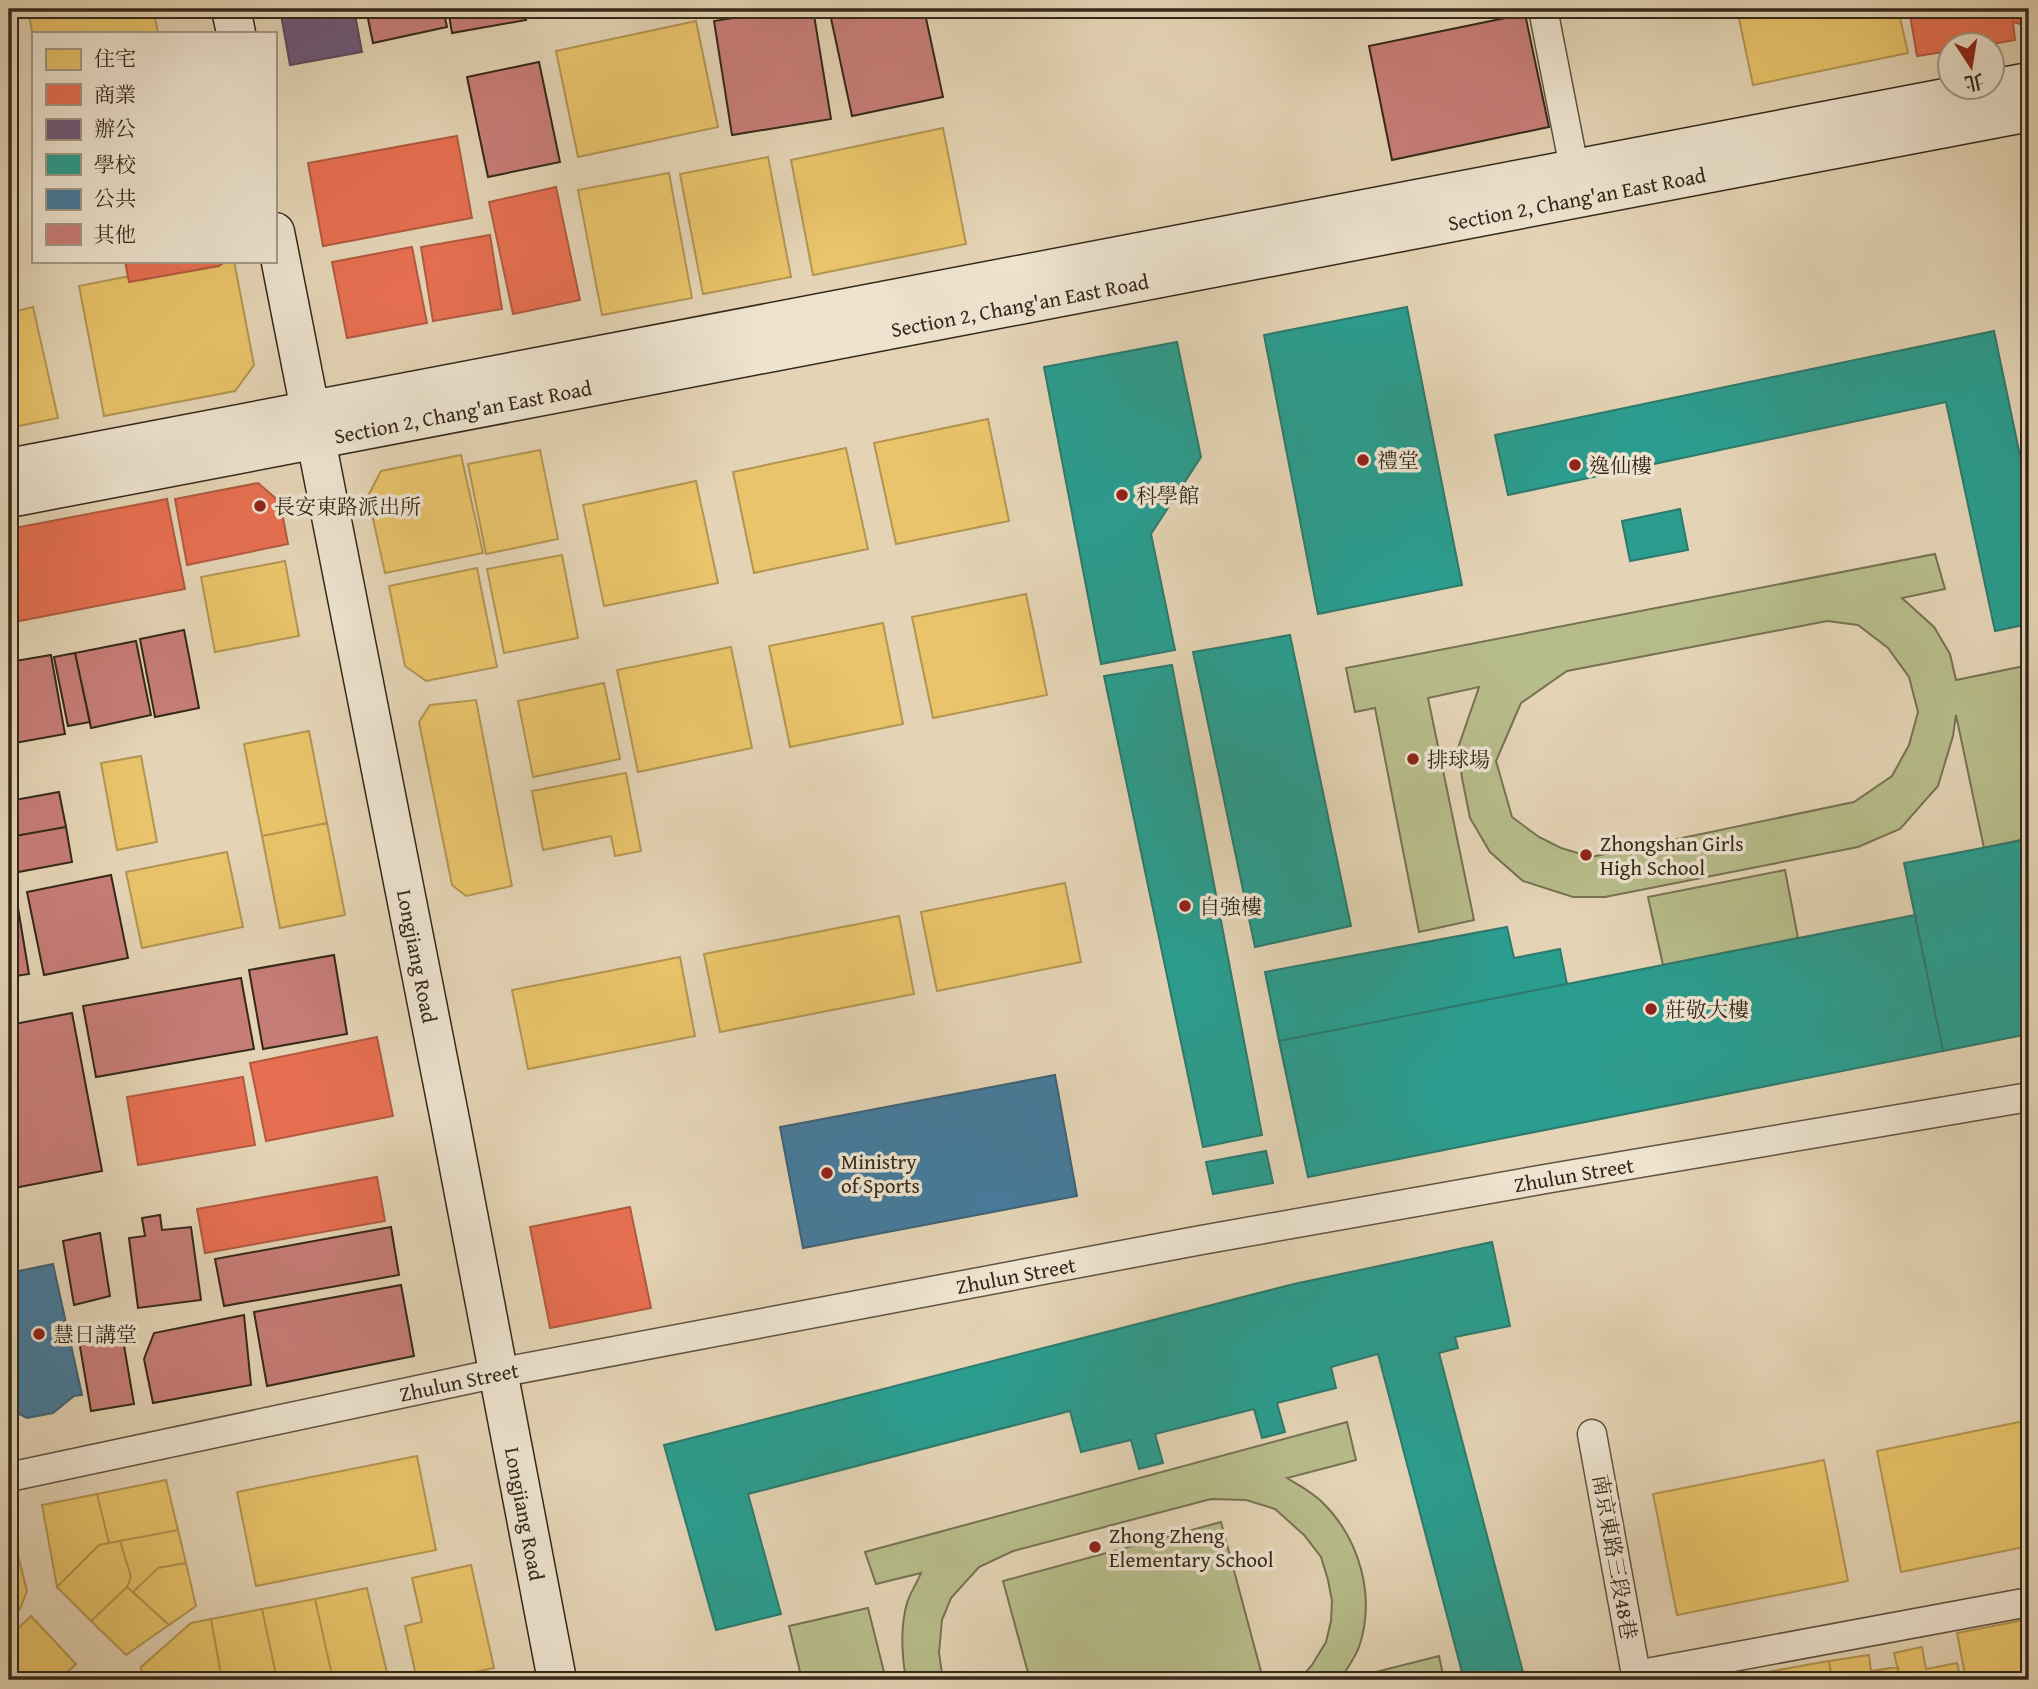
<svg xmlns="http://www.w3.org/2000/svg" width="2038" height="1689" font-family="'Gentium Book Plus','Noto Serif TC',serif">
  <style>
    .green { fill: #b7bc8b; stroke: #767252; stroke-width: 2; fill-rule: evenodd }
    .homes { fill: #e9c46a; stroke: #b39552; stroke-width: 2 }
    .shops { fill: #e76f51; stroke: #b15a40; stroke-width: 2 }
    .offices { fill: #6d597a; stroke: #5c4a5d; stroke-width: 2 }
    .schools { fill: #2a9d8f; stroke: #2d7a6c; stroke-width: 2 }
    .public { fill: #457b9d; stroke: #406276; stroke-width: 2 }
    .building { fill: #c77d77; stroke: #34281a; stroke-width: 2 }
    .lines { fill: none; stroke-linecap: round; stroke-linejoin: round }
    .street-casing { stroke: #605341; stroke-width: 31 }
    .secondary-casing { stroke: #34281a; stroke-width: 41 }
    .street { stroke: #ede3cf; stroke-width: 28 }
    .secondary { stroke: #ede3cf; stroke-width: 38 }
    .poi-dot { fill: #8f2418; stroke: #ede3cf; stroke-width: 2.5 }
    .labels { text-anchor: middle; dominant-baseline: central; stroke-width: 7; stroke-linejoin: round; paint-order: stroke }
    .street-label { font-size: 21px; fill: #34281a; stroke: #ede3cf }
    .poi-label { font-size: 21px; fill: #34281a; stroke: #ede3cf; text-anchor: start }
  </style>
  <rect width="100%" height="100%" fill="#e4d4b5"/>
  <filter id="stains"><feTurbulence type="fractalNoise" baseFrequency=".00286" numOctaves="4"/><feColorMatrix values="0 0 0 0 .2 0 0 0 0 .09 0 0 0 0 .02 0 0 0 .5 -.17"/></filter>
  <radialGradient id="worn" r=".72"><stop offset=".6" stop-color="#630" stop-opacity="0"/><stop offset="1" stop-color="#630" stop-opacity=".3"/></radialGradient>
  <!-- green -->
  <path class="green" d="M1935 554 1945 589 1902 598 1934 627 1950 654 1956 680 2029 665V838L1984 848 1956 715 1953 736 1938 786 1900 829 1858 847 1605 897H1573L1523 881 1490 852 1470 818 1462 778 1458 748 1479 687 1428 698 1474 920 1419 932 1375 708 1355 712 1346 668ZM1827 621 1858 625 1888 648 1909 677 1918 712 1909 745 1892 776 1854 802 1591 857 1561 848 1539 837 1512 817 1496 761 1521 703 1567 671Z
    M1785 870 1798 938 1663 965 1648 897Z
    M1347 1422 1356 1460 1287 1478C1299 1485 1312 1492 1322 1502 1360 1539 1376 1597 1359 1647 1355 1658 1346 1670 1340 1680H1299L1312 1665 1326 1642 1331 1621 1332 1601 1328 1580 1321 1557 1304 1535 1275 1509 1246 1500 1211 1499 1013 1551 979 1567 951 1598 942 1620 939 1653 943 1680H906C902 1656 900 1627 907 1603 910 1593 917 1583 921 1573L876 1584 865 1552Z
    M1221 1522 1263 1679 1257 1680H1030L1003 1581Z
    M868 1608 886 1680H802L789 1626Z
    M1439 1656 1444 1680H1344Z"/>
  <!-- homes -->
  <path class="homes" d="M28 9H153L158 33H33V37Z
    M1737 9H1898L1908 53 1753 85Z
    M696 21 718 127 578 157 556 51Z
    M943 128 966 244 813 275 791 160Z
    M768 157 791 277 703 294 680 174Z
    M669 173 692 298 602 315 578 190Z
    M206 261H234L254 365 235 391 104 416 79 286Z
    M33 307 58 418 9 428V313Z
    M988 419 1009 521 896 544 874 443Z
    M846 448 868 549 754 573 733 472Z
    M540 450 558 539 486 554 468 464Z
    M461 455 483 553 385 573 368 496 381 471Z
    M696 481 718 583 604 606 583 505Z
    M562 555 578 638 504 653 487 569Z
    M285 561 299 636 215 652 201 577Z
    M477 568 497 667 426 681 405 666 389 586Z
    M1026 594 1047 695 933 718 912 617Z
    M883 623 903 724 790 747 769 646Z
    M731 647 752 748 638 772 617 670Z
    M604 683 620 759 533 777 518 701Z
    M476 700 512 886 466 896 452 885 419 722 430 705Z
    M309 731 327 823 262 836 244 744Z
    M141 756 157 842 117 850 101 763Z
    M626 773 641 851 615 856 611 836 543 850 532 791Z
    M327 823 345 915 280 928 262 836Z
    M227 852 243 927 142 948 126 872Z
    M1065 883 1081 962 937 991 921 912Z
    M899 916 914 994 720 1032 704 954Z
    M680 957 695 1036 528 1069 512 990Z
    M2029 1420V1546L1901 1572 1877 1451Z
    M417 1456 436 1550 256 1586 237 1492Z
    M1824 1460 1848 1581 1677 1615 1653 1494Z
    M166 1480 178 1530 109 1543 97 1494Z
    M97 1494 109 1543 99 1545 57 1587 42 1505Z
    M9 1530 12 1532 27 1591 20 1609 9 1620Z
    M178 1530 186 1563 158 1568 133 1592 127 1587 131 1577 120 1541Z
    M120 1541 131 1577 127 1587 91 1621 57 1587 99 1545Z
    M186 1563 196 1606 169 1625 133 1592 158 1568Z
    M471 1565 494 1668 438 1680H417L405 1626 422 1622 412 1578Z
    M127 1587 169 1625 126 1655 91 1621Z
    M367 1588 388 1677 374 1680H333L315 1599Z
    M315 1599 333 1680H277L262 1609Z
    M262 1609 277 1680H222L211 1619Z
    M31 1616 76 1664 59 1680H9V1637Z
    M211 1619 222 1680H142L141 1667 191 1623Z
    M2029 1619V1680H1966L1957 1633Z
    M1922 1647 1926 1669 1957 1663 1961 1680H1900L1894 1653Z
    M1869 1655 1871 1671 1898 1667 1900 1680H1832L1829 1661Z
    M1829 1661 1832 1680H1757L1756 1674Z
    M1756 1674 1757 1680H1722Z"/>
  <!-- shops -->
  <path class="shops" d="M1909 9H2029V21L2020 24 2013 22 2015 40 1981 46H1951V51L1917 56Z
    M457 136 472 218 323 246 308 163Z
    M556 187 580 300 513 314 489 202Z
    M490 235 502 309 433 321 421 247Z
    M412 247 427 323 347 338 332 262Z
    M125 261H226L219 266 129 282Z
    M258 483 280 502 288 544 187 565 175 499Z
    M167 499 185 589 9 623V529Z
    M377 1037 393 1116 266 1141 250 1063Z
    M243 1077 255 1145 138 1165 127 1097Z
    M377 1177 385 1221 205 1253 197 1209Z
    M630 1207 651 1308 550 1328 530 1227Z"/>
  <!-- offices -->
  <path class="offices" d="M280 9H354L362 52 290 65Z"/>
  <!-- schools -->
  <path class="schools" d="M1407 307 1462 585 1318 614 1264 335Z
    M1994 331 2029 499V624L1995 631 1946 402 1508 495 1495 435Z
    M1177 342 1201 457 1151 534 1175 650 1101 664 1044 367Z
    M1680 509 1688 550 1630 561 1622 521Z
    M1290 635 1351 926 1255 947 1193 652Z
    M1172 665 1262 1135 1203 1147 1104 676Z
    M2029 839V1034L1308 1177 1265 972 1507 927 1514 958 1560 949 1567 984 1915 915 1904 863Z
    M2029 839V1034L1943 1051 1904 863Z
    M1915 915 1943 1051 1308 1177 1279 1041Z
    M1507 927 1514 958 1560 949 1567 984 1279 1041 1265 972Z
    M1266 1151 1273 1183 1213 1194 1206 1162Z
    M1492 1242 1510 1326 1455 1337 1458 1348 1439 1353 1525 1680H1464L1378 1354 1331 1367 1336 1388 1277 1403 1285 1432 1262 1438 1254 1409 1155 1434 1163 1463 1139 1469 1131 1440 1081 1452 1070 1411 748 1494 781 1614 716 1630 664 1445 1294 1284Z"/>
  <!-- public -->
  <path class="public" d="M1055 1075 1077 1196 803 1248 780 1127Z
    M53 1264 82 1395 74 1396 53 1413 27 1418 9 1409V1273Z"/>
  <!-- building -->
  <path class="building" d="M366 9H443L447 27 373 43Z
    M448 9H524L526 20 452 33Z
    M788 9H813L831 119 732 135 714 21Z
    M829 9H924L943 97 852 116Z
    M1525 14 1549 127 1392 160 1369 46Z
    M539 62 560 162 488 177 467 77Z
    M184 630 199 708 155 717 140 639Z
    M136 641 151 715 91 728 75 653Z
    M75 653 90 722 68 726 54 657Z
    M51 655 65 734 9 744V662Z
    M59 792 66 827 9 837V801Z
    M66 827 72 862 13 873 9 851V837Z
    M111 875 128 958 44 975 27 892Z
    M16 896 29 974 9 977V897Z
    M334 955 347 1034 263 1049 249 970Z
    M241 978 254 1049 96 1077 83 1006Z
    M72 1013 102 1171 9 1189V1025Z
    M160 1215 162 1230 191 1227 201 1300 138 1308 129 1238 145 1236 142 1218Z
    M391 1227 399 1275 224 1306 215 1259Z
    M100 1233 110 1296 74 1305 63 1241Z
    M401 1285 414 1356 267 1386 254 1312Z
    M244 1315 251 1385 153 1403 144 1359 154 1333Z
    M122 1334 134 1404 91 1411 79 1341Z"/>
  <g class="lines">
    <!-- street casing -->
    <g class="street-casing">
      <g id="street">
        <path d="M1543 9 1578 188"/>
        <path d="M1592 1434 1637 1680"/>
        <path id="s1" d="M9 1477 498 1373 1196 1241 1551 1178 2029 1097"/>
        <path d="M1636 1675 2029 1602"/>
      </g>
    </g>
    <!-- secondary casing -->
    <g class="secondary-casing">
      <g id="secondary">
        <path d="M231 9 236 33"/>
        <path id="s2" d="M275 232 450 1120 557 1680"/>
        <path d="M9 468 2029 82"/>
        <path id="s3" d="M9 498 2029 112"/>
      </g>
    </g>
    <!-- street -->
    <use href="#street" class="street"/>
    <!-- secondary -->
    <use href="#secondary" class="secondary"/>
  </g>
  <!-- markers -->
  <g class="poi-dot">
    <circle cx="1363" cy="460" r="7"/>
    <circle cx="1575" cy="465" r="7"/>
    <circle cx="1122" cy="495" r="7"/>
    <circle cx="260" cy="506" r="7"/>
    <circle cx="1413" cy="759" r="7"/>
    <circle cx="1586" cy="855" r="7"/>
    <circle cx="1185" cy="906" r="7"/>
    <circle cx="1651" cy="1009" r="7"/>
    <circle cx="827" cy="1173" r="7"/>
    <circle cx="39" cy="1334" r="7"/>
    <circle cx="1095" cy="1547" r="7"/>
  </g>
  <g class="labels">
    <!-- street labels -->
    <g class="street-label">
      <text stroke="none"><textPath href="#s3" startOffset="1596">Section 2, Chang'an East Road</textPath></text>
      <text stroke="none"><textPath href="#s3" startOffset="1029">Section 2, Chang'an East Road</textPath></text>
      <text stroke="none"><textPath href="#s3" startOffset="462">Section 2, Chang'an East Road</textPath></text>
      <text stroke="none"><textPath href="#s2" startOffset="738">Longjiang Road</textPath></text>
      <text stroke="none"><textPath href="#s1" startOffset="1594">Zhulun Street</textPath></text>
      <text stroke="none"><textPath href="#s1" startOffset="1027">Zhulun Street</textPath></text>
      <text stroke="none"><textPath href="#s1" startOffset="460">Zhulun Street</textPath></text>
      <text stroke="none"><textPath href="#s2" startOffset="1306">Longjiang Road</textPath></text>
      <text transform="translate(1615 1557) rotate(80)">南京東路三段48巷</text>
    </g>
    <!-- poi labels -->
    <g class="poi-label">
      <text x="1377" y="460">禮堂</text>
      <text x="1589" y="465">逸仙樓</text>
      <text x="1136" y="495">科學館</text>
      <text x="274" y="506">長安東路派出所</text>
      <text x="1427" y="759">排球場</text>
      <text x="1600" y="843">Zhongshan Girls<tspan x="1600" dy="24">High School</tspan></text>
      <text x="1199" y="906">自強樓</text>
      <text x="1665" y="1009">莊敬大樓</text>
      <text x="841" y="1161">Ministry<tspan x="841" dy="24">of Sports</tspan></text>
      <text x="53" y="1334">慧日講堂</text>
      <text x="1109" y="1535">Zhong Zheng<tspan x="1109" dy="24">Elementary School</tspan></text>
    </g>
  </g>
  <!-- margin -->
  <rect width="2038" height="1689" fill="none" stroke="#e4d4b5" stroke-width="35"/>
  <rect x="10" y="10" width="2017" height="1668" fill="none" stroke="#34281a" stroke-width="3.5"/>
  <rect x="18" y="18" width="2003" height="1654" fill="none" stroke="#34281a" stroke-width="2"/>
  <!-- legend -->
  <rect x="32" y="32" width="245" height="231" fill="#ede3cf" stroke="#a39887" stroke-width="2"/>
  <rect x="46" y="49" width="35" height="21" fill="#e9c46a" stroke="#a39887" stroke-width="2"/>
  <text x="94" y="66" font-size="21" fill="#34281a">住宅</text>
  <rect x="46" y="84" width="35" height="21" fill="#e76f51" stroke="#a39887" stroke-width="2"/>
  <text x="94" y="102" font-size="21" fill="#34281a">商業</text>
  <rect x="46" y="119" width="35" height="21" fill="#6d597a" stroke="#a39887" stroke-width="2"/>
  <text x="94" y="136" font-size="21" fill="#34281a">辦公</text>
  <rect x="46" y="154" width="35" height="21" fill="#2a9d8f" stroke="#a39887" stroke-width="2"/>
  <text x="94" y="172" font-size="21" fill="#34281a">學校</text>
  <rect x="46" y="189" width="35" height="21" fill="#457b9d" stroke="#a39887" stroke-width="2"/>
  <text x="94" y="206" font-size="21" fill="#34281a">公共</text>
  <rect x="46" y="224" width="35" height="21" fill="#c77d77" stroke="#a39887" stroke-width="2"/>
  <text x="94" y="242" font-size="21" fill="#34281a">其他</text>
  <!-- north arrow -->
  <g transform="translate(1971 66) rotate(168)"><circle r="33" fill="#ede3cf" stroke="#a39887" stroke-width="2"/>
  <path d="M0-5L12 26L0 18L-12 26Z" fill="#8f2418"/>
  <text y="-10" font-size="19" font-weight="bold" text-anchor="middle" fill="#34281a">北</text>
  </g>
  <rect width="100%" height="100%" filter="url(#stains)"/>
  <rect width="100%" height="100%" fill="url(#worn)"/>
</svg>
